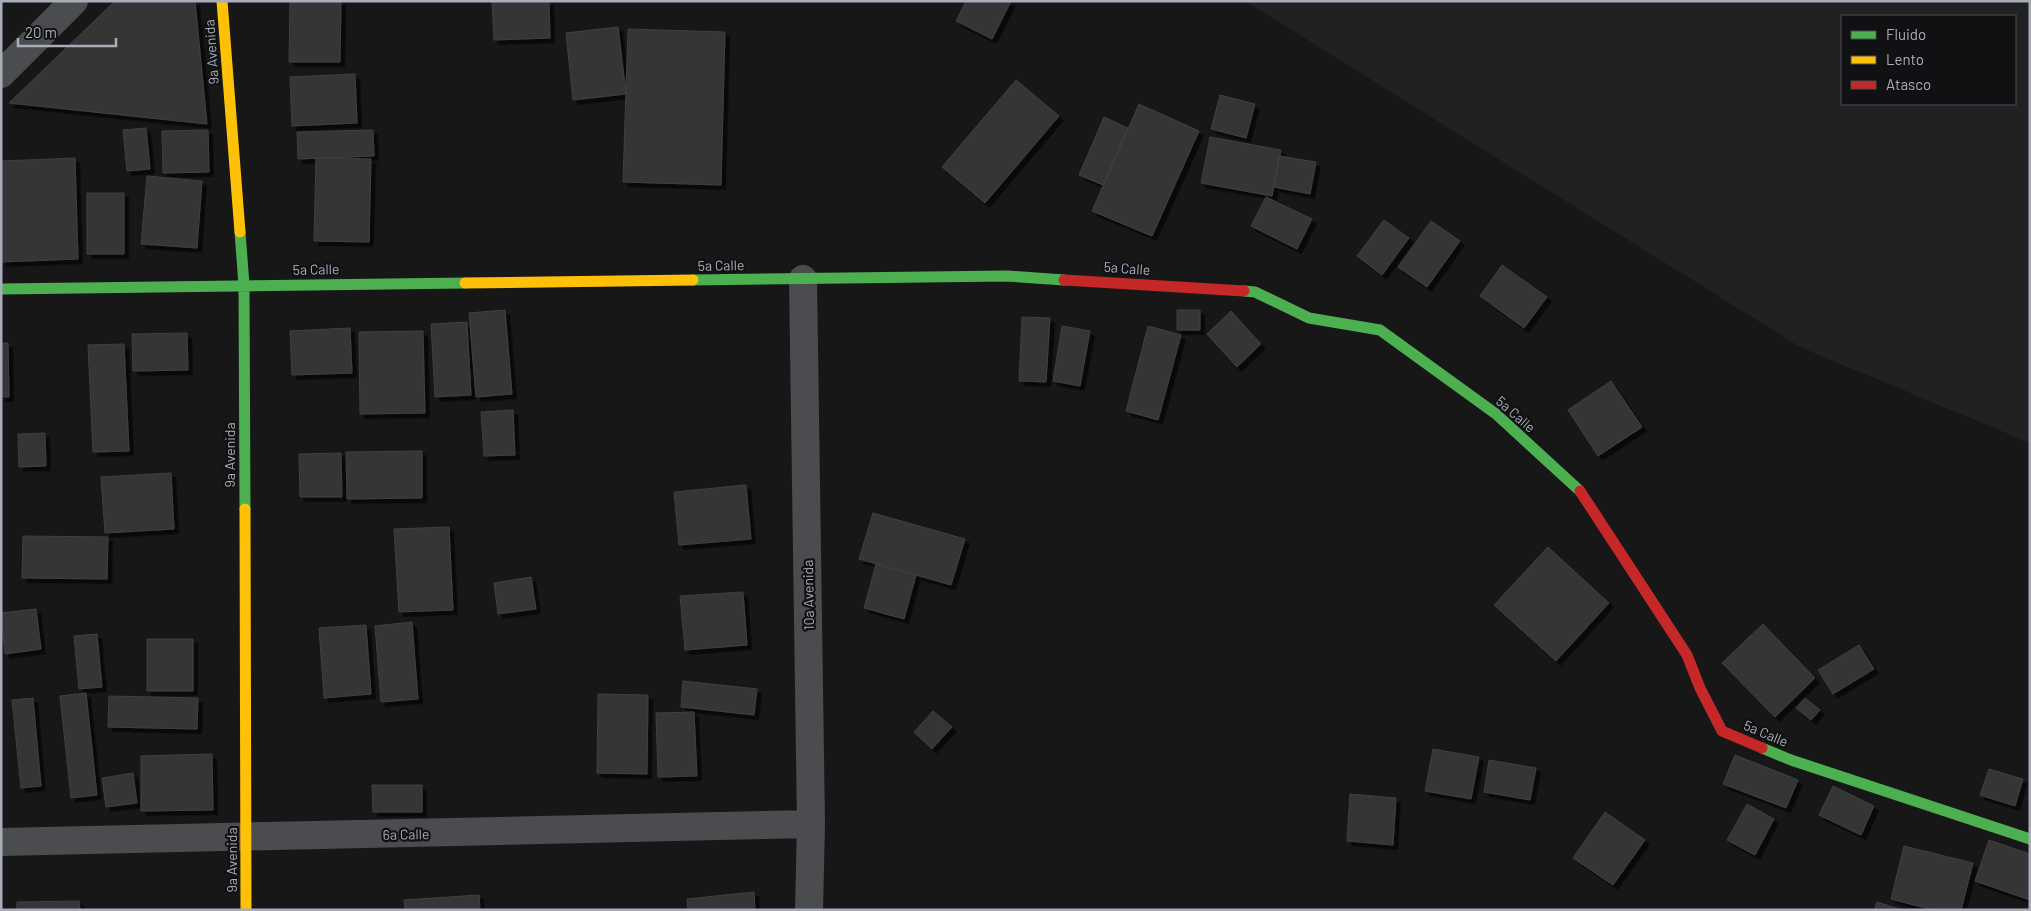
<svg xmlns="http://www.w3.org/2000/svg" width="2031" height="911" font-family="Barlow,sans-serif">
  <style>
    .built { fill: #212123; fill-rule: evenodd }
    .building { fill: #353536; stroke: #3f4043; filter: url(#shadow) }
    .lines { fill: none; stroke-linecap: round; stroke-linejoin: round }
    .street { stroke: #4b4c50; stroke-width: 28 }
    .fast { stroke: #4caf50; stroke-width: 11 }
    .slow { stroke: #ffc107; stroke-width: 11 }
    .jam { stroke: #c62828; stroke-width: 11 }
    .labels { text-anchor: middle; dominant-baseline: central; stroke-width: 4.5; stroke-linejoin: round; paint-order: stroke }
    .street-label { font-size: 14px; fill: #a8adb8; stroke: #111113 }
  </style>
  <defs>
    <filter id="shadow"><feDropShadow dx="4.5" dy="4.5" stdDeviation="0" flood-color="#0009"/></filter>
  </defs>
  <rect width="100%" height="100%" fill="#171717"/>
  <!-- built -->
  <path class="built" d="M1245 1H2030V443L1800 347ZM1842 16H2015V104H1842Z"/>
  <!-- building -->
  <path class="building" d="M115 1H195L207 124 9 103Z
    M290 1H341L340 62H289Z
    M492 1H549L550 38 494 40Z
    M966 1H1011L992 39 956 21Z
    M618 27 626 94 573 100 566 33Z
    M628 29 725 32 721 185 623 182Z
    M355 74 357 123 292 126 290 77Z
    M1016 80 1059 116 985 203 942 167Z
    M1220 95 1255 104 1246 138 1211 129Z
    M1139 104 1199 131 1152 236 1092 211Z
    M1104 117 1128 128 1103 185 1079 175Z
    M146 128 150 169 127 171 123 130Z
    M208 130 209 172 163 173 162 131Z
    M373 130 374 156 298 159 297 132Z
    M1210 137 1281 150 1272 196 1201 183Z
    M1279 156 1316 162 1310 194 1274 187Z
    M75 158 78 259 1 262V161Z
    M316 158 371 159 369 242 314 241Z
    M147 176 202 181 197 248 141 244Z
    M87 193H124V254H87Z
    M1266 197 1312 219 1297 249 1251 226Z
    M1384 220 1409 238 1382 275 1357 256Z
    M1431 221 1460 241 1427 287 1398 267Z
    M1502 265 1547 297 1524 328 1480 296Z
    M505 310 512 394 476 397 469 313Z
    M1177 310H1200V330H1177Z
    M1231 311 1261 344 1237 367 1207 334Z
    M1022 317 1050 318 1046 382 1019 381Z
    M467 322 471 395 435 397 431 324Z
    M1062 326 1090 331 1080 386 1053 381Z
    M1148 326 1181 335 1158 420 1126 411Z
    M350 328 352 373 292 375 290 331Z
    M423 331 425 413 360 414 359 332Z
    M187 333 188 370 133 371 132 334Z
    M1 343H8L9 397H1Z
    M124 344 129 451 93 452 88 345Z
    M1611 381 1642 427 1598 456 1568 410Z
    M513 410 515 455 484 456 481 412Z
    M45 433 46 466 19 467 18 434Z
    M422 451V498L347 499 346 452Z
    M341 453 342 497H300L299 454Z
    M171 473 174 529 105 533 101 477Z
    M746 485 751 539 679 545 674 492Z
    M873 513 965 539 951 585 859 559Z
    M449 527 453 610 399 612 394 529Z
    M23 536 108 537 107 579 22 578Z
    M1548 547 1609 603 1556 661 1494 605Z
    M876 564 916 575 904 619 864 608Z
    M531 577 536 609 498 614 494 583Z
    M743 592 747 645 685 650 680 596Z
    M36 609 41 649 5 654 1 613Z
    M412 622 418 699 381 702 375 626Z
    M1763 624 1815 678 1775 717 1722 663Z
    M366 625 371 694 324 698 319 628Z
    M97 634 102 687 79 689 74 636Z
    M147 639H193V691H147Z
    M1859 645 1874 669 1833 694 1818 670Z
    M683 681 757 689 754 715 681 707Z
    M86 693 97 795 71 798 60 696Z
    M598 694 648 695 647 774 597 773Z
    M109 696 198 698 197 729 108 727Z
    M33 698 41 786 21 788 12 700Z
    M1805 698 1820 710 1811 720 1796 708Z
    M933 711 952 727 932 749 914 732Z
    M694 712 697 776 658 777 656 713Z
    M1433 749 1479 757 1471 799 1425 791Z
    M212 754 213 810 141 811V756Z
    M1735 755 1798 780 1786 808 1723 784Z
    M1489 760 1536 768 1530 800 1484 792Z
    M1989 769 2023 779 2015 806 1980 795Z
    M133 773 137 803 106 807 102 778Z
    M372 785H422V812H373Z
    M1833 786 1874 806 1861 835 1819 815Z
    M1350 794 1396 798 1393 845 1347 841Z
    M1747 804 1774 819 1755 855 1727 840Z
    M1605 812 1645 840 1613 885 1573 858Z
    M1989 840 2030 854V900L1975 881Z
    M1904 846 1973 863 1961 910H1933L1891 899Z
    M754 892 755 910H688L687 899Z
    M479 895 480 910H405L404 900Z
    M79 901 80 910H17V902Z
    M1877 902 1902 910H1874Z"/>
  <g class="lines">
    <!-- street -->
    <path class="street" d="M1 74 74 1
      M803 279 811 824 809 910
      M1 842 811 824"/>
    <!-- fast -->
    <path class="fast" d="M240 232 244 285 245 509
      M693 280 1007 276 1064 280
      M1 289 465 283
      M1244 291 1255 292 1309 318 1380 330 1496 414 1580 491
      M1762 748 1791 760 2030 839"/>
    <!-- slow -->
    <path class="slow" d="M222 1 240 232
      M465 283 693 280
      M245 509 246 910"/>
    <!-- jam -->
    <path class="jam" d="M1064 280 1244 291
      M1580 491 1687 655 1700 688 1722 731 1762 748"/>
  </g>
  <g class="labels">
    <!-- street labels -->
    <g class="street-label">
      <text transform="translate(211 52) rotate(-94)">9a Avenida</text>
      <text transform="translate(721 265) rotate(-1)">5a Calle</text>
      <text transform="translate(1127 268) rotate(4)">5a Calle</text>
      <text transform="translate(316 269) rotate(-1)">5a Calle</text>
      <text transform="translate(1516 414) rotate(41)">5a Calle</text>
      <text transform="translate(229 455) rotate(-90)">9a Avenida</text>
      <text transform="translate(808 595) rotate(-91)">10a Avenida</text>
      <text transform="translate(1766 733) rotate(23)">5a Calle</text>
      <text transform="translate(406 834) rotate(-1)">6a Calle</text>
      <text transform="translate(231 860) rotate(-90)">9a Avenida</text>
    </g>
  </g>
  <!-- border -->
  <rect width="2031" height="911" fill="none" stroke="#a8adb8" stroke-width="5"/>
  <!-- legend -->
  <rect x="1841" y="15" width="175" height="90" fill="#111113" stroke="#4d4f55"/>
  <rect x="1851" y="31" width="25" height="8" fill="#4caf50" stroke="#4d4f55"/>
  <text x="1886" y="40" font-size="15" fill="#a8adb8">Fluido</text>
  <rect x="1851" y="56" width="25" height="8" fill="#ffc107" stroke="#4d4f55"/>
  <text x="1886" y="65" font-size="15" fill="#a8adb8">Lento</text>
  <rect x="1851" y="81" width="25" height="8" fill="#c62828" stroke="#4d4f55"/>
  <text x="1886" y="90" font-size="15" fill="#a8adb8">Atasco</text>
  <!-- scale -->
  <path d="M18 38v8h98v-8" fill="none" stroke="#a8adb8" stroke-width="2.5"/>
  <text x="25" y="38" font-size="15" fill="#a8adb8" stroke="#111113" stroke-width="4" paint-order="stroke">20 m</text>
</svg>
